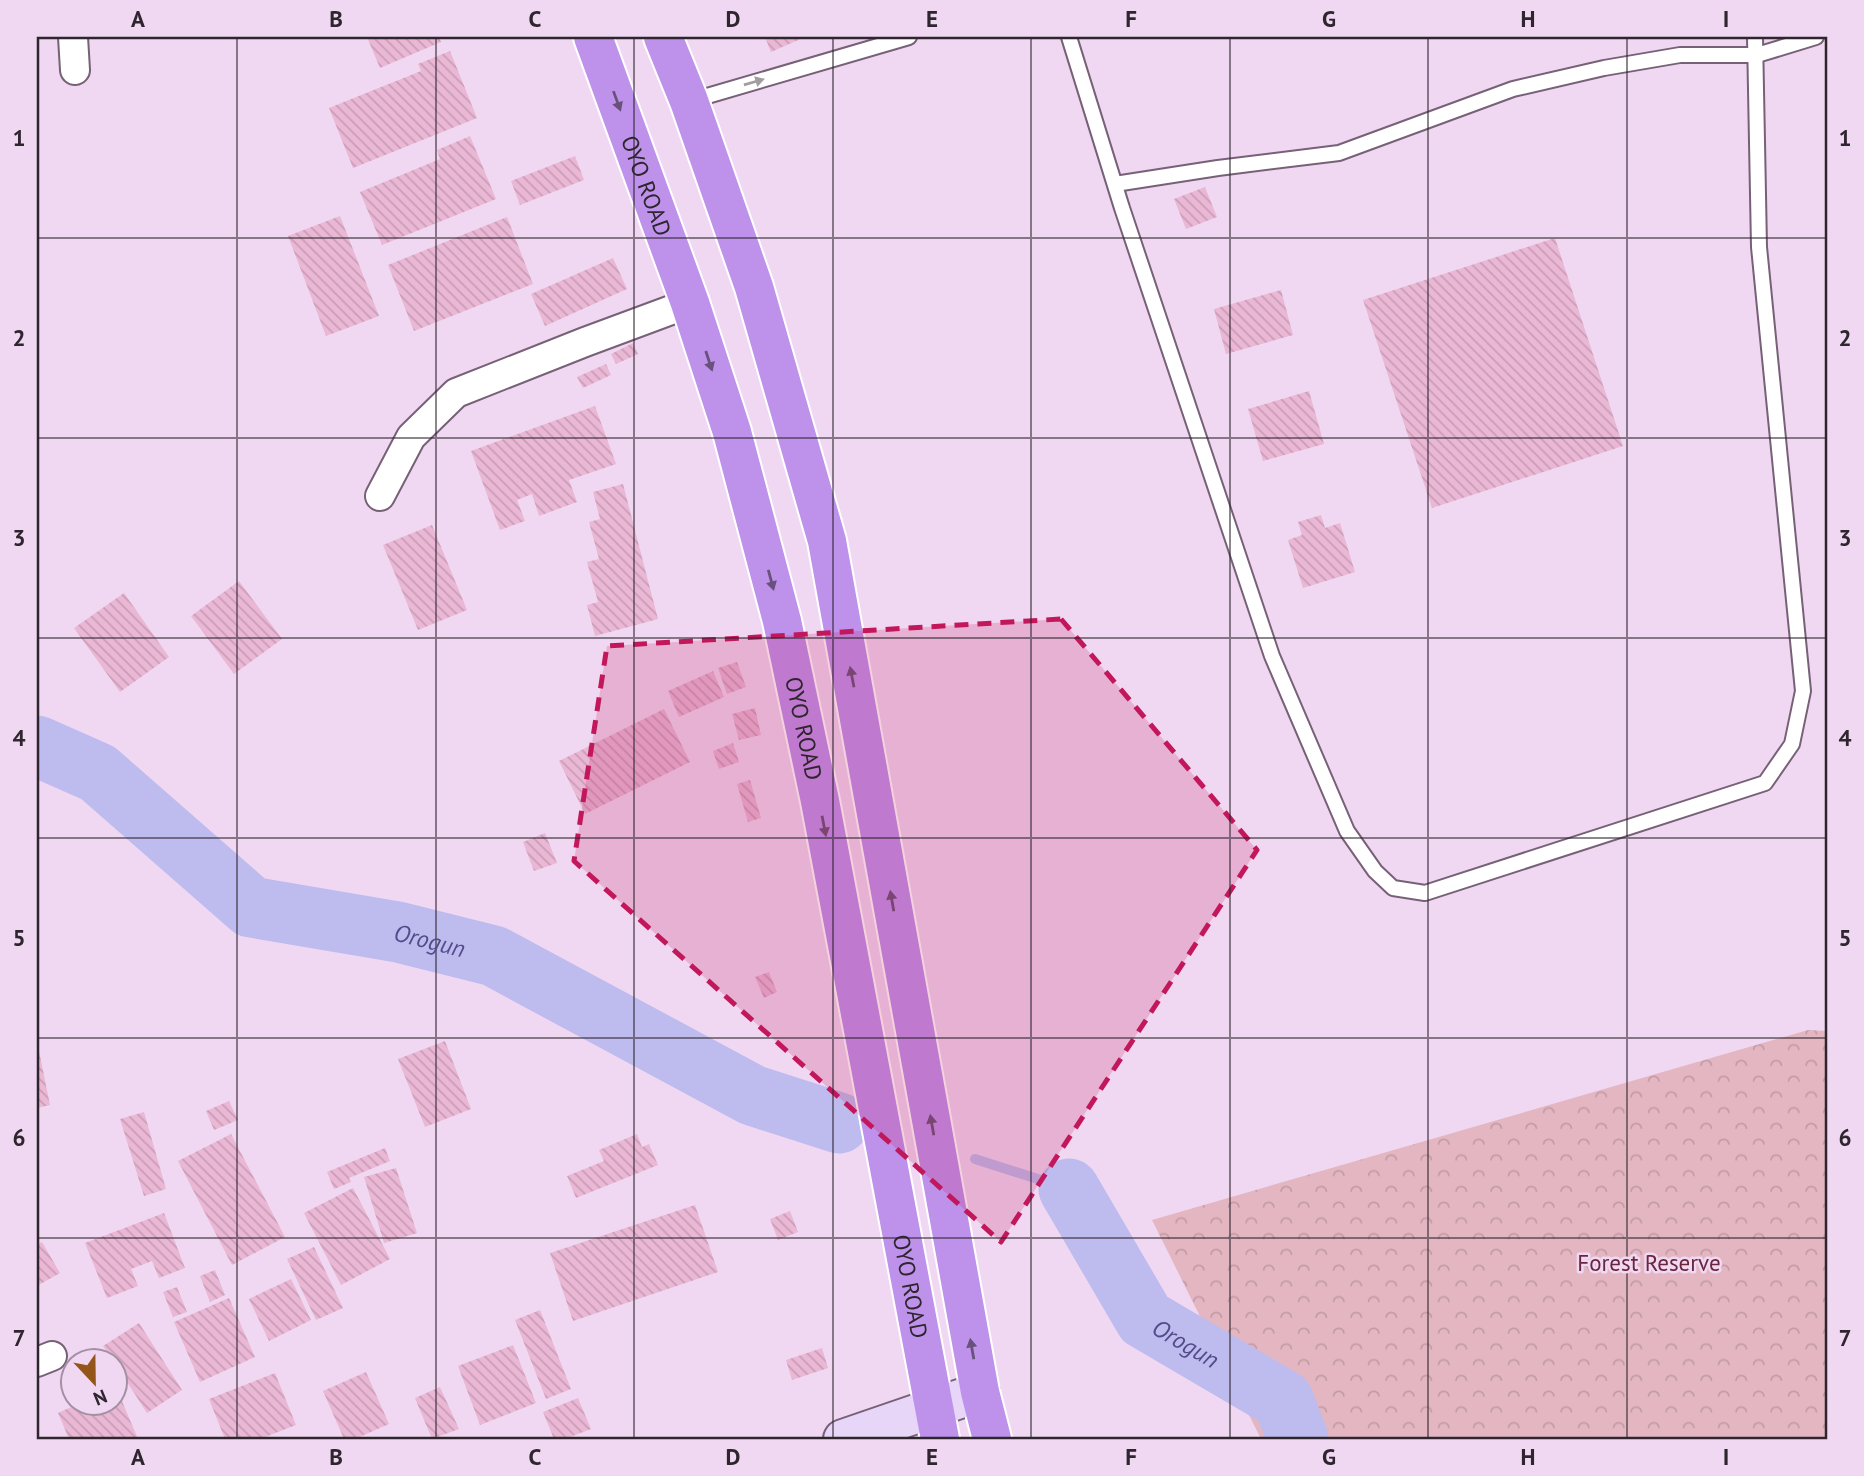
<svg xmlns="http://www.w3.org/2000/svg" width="1864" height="1476" font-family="'PT Sans',sans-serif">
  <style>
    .forest { fill: url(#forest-crowns) }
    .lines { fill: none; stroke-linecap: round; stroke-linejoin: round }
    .stream { stroke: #bebcee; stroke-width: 10 }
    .river { stroke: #bebcee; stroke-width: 61 }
    .building { fill: url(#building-back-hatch) }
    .service-casing { stroke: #766177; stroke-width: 18 }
    .minor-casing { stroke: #766177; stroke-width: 32 }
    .secondary-casing { stroke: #766177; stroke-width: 42 }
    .trunk-casing { stroke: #fff; stroke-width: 42 }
    .service { stroke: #fff; stroke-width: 14 }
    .minor { stroke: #fff; stroke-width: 28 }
    .secondary { stroke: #e7d6f8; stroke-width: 38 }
    .trunk { stroke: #be92eb; stroke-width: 38 }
    .oneway { fill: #a19da1 }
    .oneway2 { fill: #68517a }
    .marked { fill: #c2185b; fill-opacity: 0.2; stroke: #c2185b; stroke-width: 5; stroke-dasharray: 14 9; stroke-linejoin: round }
    .grid { fill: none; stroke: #2e252f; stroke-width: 2; stroke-opacity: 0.55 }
    .labels { text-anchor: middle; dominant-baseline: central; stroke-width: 5; stroke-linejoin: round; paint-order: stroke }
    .street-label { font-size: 23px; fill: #2e252f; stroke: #f1d8f2 }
    .park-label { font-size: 23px; fill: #69263d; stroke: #f1d8f2 }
    .water-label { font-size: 24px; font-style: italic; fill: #524c8a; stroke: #f1d8f2 }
    .neatline { fill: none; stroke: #2e252f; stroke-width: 2.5 }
    .grid-label { font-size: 23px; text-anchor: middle; font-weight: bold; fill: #2e252f }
  </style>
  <defs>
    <pattern id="forest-crowns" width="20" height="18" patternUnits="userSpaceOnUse" patternTransform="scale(1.75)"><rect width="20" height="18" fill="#e3b6c1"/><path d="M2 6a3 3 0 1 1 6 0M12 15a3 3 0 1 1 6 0" fill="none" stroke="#c39ca6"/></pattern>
    <pattern id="building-back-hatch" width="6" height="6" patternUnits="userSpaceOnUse" patternTransform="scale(1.75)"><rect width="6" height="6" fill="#eab7d5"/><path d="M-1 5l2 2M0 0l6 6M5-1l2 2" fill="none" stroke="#c99db7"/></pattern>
  </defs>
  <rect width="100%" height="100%" fill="#f1d8f2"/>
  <!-- forest -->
  <path class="forest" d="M1808 1030 1827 1031V1439H1261L1152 1220Z"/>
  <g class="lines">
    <!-- stream -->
    <path class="stream" d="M975 1159 1069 1189"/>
    <!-- river -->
    <g class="river">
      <path id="s1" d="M37 746 98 773 251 907 398 932 494 956 752 1095 839 1123"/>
      <path id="s2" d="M1069 1189 1145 1319 1283 1400 1298 1439"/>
    </g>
  </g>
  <!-- building -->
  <path class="building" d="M367 37H439L441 42 380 68Z
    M765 37H805L771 52Z
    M450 51 477 118 353 168 329 108 421 71 418 64Z
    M470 136 496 199 382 245 360 192 440 159 437 150Z
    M575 156 584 180 520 205 511 181Z
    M1205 187 1217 217 1186 229 1174 199Z
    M340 216 379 316 326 336 288 236Z
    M507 217 533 284 414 331 388 265Z
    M1555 238 1623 446 1432 508 1363 300Z
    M613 258 627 289 545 326 531 294Z
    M1281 290 1293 335 1226 354 1214 309Z
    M633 343 638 354 616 364 611 354Z
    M606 364 611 375 583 388 577 377Z
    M1309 391 1324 444 1263 461 1248 409Z
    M595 406 616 464 569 480 577 502 539 516 532 494 517 500 525 521 500 530 471 451Z
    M623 484 658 619 595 636 587 605 598 602 587 562 599 559 589 522 600 519 593 492Z
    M1321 515 1325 528 1340 523 1355 572 1303 588 1288 540 1302 535 1298 522Z
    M432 525 467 610 418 630 383 545Z
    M239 581 282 639 234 674 191 616Z
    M124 593 169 657 120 692 74 628Z
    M737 662 746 687 727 694 718 668Z
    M713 671 724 697 679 717 668 691Z
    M755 708 761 735 739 740 732 714Z
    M664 709 690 762 585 814 559 761Z
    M733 743 739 762 719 769 713 751Z
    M750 780 761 818 748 822 737 784Z
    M545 833 557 863 534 871 523 842Z
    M769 972 777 992 764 998 755 977Z
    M37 1041 50 1105 37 1108Z
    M445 1041 471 1109 425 1127 398 1059Z
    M229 1101 238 1120 214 1130 206 1111Z
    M144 1112 166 1189 144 1196 120 1119Z
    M231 1134 285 1237 232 1265 178 1161Z
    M637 1134 642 1147 649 1144 658 1165 576 1198 567 1176 604 1161 599 1150Z
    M385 1148 390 1161 349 1178 351 1182 334 1189 327 1172Z
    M396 1168 417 1233 384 1243 364 1177Z
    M353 1188 390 1259 341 1285 304 1213Z
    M695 1205 718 1272 573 1321 550 1253Z
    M790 1211 798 1232 778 1240 770 1219Z
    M164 1213 185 1268 159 1278 152 1261 131 1269 138 1286 107 1298 85 1243Z
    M42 1242 60 1273 37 1286V1245Z
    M314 1247 343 1308 316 1320 287 1259Z
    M215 1270 225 1295 210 1302 200 1276Z
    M291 1279 311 1320 269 1341 249 1299Z
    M177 1287 187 1312 173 1317 163 1292Z
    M229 1298 255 1357 200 1382 174 1322Z
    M540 1310 571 1389 546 1399 515 1320Z
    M139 1323 182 1390 147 1413 116 1365V1360H113L103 1346Z
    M513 1345 536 1403 480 1425 458 1366Z
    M822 1348 828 1368 792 1380 786 1360Z
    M366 1372 389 1424 355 1439H344L323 1391Z
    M275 1373 296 1425 260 1439H225L209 1399Z
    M116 1387 138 1439H69L58 1413 82 1402H116Z
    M440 1387 459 1429 432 1439 415 1398Z
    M578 1398 591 1429 565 1439H554L543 1412Z"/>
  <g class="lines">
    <!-- service casing -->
    <g class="service-casing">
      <path id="service" d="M1069 37 1122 208 1272 656 1347 831 1375 871 1393 888 1425 893 1765 783 1792 744 1803 691 1759 247 1755 37
        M690 101 909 37
        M1115 184 1218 168 1339 153 1513 89 1604 68 1680 55H1757L1816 37"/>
    </g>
    <!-- minor casing -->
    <g class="minor-casing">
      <path id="minor" d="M73 37 75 70
        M380 496 411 437 456 393 585 342 690 303
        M37 1362 52 1356"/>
    </g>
    <!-- secondary casing -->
    <g class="secondary-casing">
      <path id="secondary" d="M843 1439 980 1392"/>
    </g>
    <!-- trunk casing -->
    <g class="trunk-casing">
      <g id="trunk">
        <path id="s3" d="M593 37 690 303 732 432 782 621 820 801 940 1439"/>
        <path d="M663 37 689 101 754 287 827 541 980 1392 992 1439"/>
      </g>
    </g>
    <!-- service -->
    <use href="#service" class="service"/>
    <!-- minor -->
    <use href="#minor" class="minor"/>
    <!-- secondary -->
    <use href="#secondary" class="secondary"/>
    <!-- trunk -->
    <use href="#trunk" class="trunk"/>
  </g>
  <!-- one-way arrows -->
  <defs><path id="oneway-solid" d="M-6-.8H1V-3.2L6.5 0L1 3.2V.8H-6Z" transform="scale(1.75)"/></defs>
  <use class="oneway" href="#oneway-solid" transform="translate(754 82) rotate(-16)"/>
  <g class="oneway2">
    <use href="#oneway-solid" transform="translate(617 101) rotate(70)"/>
    <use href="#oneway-solid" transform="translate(709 361) rotate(72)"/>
    <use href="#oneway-solid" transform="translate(771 580) rotate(75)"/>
    <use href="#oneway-solid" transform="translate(852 677) rotate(-101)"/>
    <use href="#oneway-solid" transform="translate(824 826) rotate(79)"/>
    <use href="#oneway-solid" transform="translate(892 901) rotate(-100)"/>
    <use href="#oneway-solid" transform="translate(932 1125) rotate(-100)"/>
    <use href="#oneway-solid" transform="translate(972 1349) rotate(-100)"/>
  </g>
  <!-- marked area -->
  <path class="marked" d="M1061 619 1257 850 1001 1242 574 861 607 646Z"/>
  <!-- grid -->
  <path class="grid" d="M237 37V1439M436 37V1439M634 37V1439M833 37V1439M1031 37V1439M1230 37V1439M1428 37V1439M1627 37V1439M37 238H1827M37 438H1827M37 638H1827M37 838H1827M37 1038H1827M37 1238H1827"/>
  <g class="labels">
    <!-- street labels -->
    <g class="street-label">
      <text stroke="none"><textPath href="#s3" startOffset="158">OYO ROAD</textPath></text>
      <text stroke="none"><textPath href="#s3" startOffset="724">OYO ROAD</textPath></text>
      <text stroke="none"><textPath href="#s3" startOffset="1292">OYO ROAD</textPath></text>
    </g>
    <!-- park labels -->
    <g class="park-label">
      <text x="1649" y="1262">Forest Reserve</text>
    </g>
    <!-- water labels -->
    <g class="water-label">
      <text stroke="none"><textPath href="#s1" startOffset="452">Orogun</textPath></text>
      <text stroke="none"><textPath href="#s2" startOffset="198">Orogun</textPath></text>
    </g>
  </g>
  <!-- border -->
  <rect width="1864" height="1476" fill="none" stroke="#f1d8f2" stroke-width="77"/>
  <!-- north arrow -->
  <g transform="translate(94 1382) rotate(158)"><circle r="33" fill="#f1d8f2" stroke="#a390a4" stroke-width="2"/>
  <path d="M0-5L12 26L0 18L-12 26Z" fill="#93551a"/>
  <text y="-10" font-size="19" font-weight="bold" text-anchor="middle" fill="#2e252f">N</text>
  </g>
  <rect x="38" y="38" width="1788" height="1400" class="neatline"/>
  <g class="grid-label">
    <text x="138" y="27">A</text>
    <text x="336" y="27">B</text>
    <text x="535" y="27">C</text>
    <text x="733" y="27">D</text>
    <text x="932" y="27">E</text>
    <text x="1131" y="27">F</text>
    <text x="1329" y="27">G</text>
    <text x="1528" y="27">H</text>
    <text x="1726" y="27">I</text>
    <text x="19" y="146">1</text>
    <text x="1845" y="146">1</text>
    <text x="19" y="346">2</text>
    <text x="1845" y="346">2</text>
    <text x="19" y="546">3</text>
    <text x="1845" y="546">3</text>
    <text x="19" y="746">4</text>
    <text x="1845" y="746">4</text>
    <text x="19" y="946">5</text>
    <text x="1845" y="946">5</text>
    <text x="19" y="1146">6</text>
    <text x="1845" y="1146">6</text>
    <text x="19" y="1346">7</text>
    <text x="1845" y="1346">7</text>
    <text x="138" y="1465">A</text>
    <text x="336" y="1465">B</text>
    <text x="535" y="1465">C</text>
    <text x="733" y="1465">D</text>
    <text x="932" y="1465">E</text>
    <text x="1131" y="1465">F</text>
    <text x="1329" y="1465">G</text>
    <text x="1528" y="1465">H</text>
    <text x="1726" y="1465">I</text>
  </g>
</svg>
